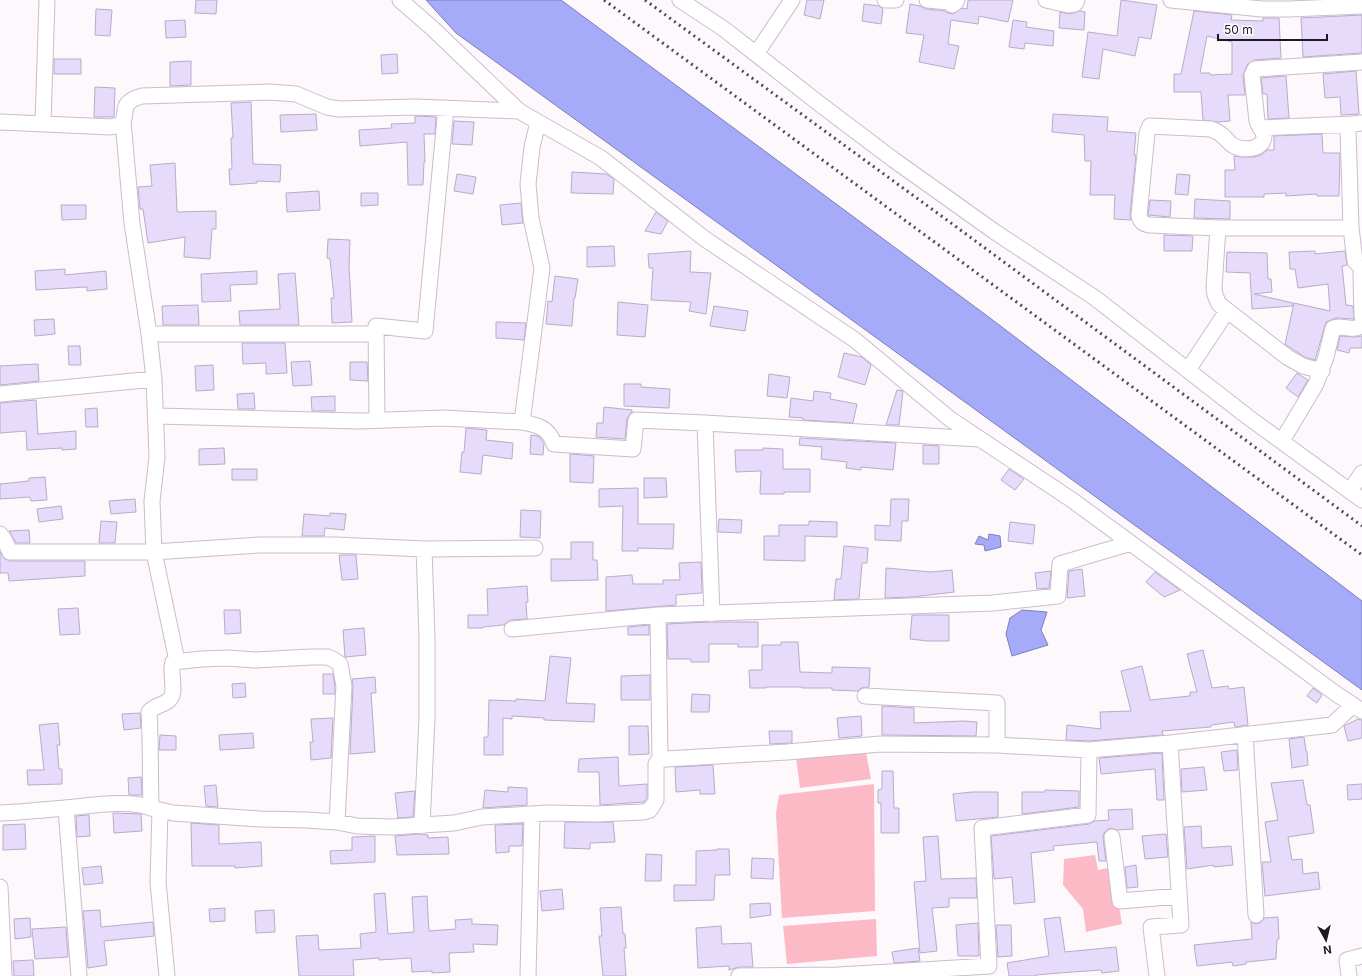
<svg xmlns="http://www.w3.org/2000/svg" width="1362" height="976" font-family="Inter,sans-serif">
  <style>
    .green { fill: #fcbac6 }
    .water { fill: #a5abf9; stroke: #7d7fb8 }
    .building { fill: #e6dbfb; stroke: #b6adc6; fill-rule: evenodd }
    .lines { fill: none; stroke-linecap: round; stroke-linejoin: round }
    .street-casing { stroke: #cebad0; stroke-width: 17 }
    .street { stroke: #fff; stroke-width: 15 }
    .rail { stroke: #514b52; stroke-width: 3; stroke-dasharray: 2 4; stroke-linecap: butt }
  </style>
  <rect width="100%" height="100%" fill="#fcf8fc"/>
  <!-- green -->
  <path class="green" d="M866 752 871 779 800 788 796 758Z
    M874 784 875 911 782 918 776 813 779 795Z
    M1095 855 1098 870 1113 867 1122 924 1086 932 1083 909 1063 885 1064 859Z
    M876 919 877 956 787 964 783 926Z"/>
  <!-- water -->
  <path class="water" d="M426 0H561L990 318 1362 601V690L456 33Z
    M989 534 1000 536 1001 547 985 551 984 545 975 544 979 536 988 540Z
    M1022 610 1047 612 1041 630 1048 645 1012 656 1006 634 1010 618Z"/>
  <!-- building -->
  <path class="building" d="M196 0H217L216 14 195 13Z
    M807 0H824L820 19 804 15Z
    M968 0H1013L1008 22 979 16 978 24 951 20 948 44 959 46 954 69 919 62 924 35 906 33 910 4 920 6 926 9 945 11 948 13 953 14 962 8 967 9Z
    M1121 0 1157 5 1151 39 1139 37 1135 56 1103 49 1099 79 1082 77 1088 32 1117 36Z
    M864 4 879 6 883 9 881 24 862 21Z
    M96 9 112 10 110 36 95 35Z
    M1080 11 1085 12 1084 30 1059 28 1060 12 1069 14Z
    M1194 11 1232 15 1231 20 1263 21V18H1279L1281 58 1254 60 1247 65 1243 76 1245 95H1228L1230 121 1217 122 1203 120 1201 92H1174V74H1181ZM1207 36 1232 42V74L1210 75V73H1200Z
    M1362 15V53L1303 57 1301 18Z
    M185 20 186 37 166 38 165 21Z
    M1013 20 1027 22 1026 27 1054 31 1053 46 1025 43 1024 49 1009 47Z
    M397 54 398 73 382 74 381 55Z
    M54 59H81V74H54Z
    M191 61V85L170 86V62Z
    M1356 71 1359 114 1341 115 1340 97 1325 98 1323 74Z
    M1286 76 1289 118 1268 119 1267 94H1263L1261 78Z
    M95 87 115 88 114 117H94Z
    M251 102 253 164 281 165 280 182 257 181V183L230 185 229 169H232L231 138H233L231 103Z
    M316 114 317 130 281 132 280 115Z
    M1053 114 1108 117 1107 131 1136 133 1134 155H1136L1130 215 1131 220 1114 219 1115 195H1090L1091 161H1085L1084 135 1052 132Z
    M415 116 436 117 435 134H424L425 162H424L423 185H408L407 142 360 146 359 130 392 128 391 124 415 123Z
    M454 121 474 122 472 145 452 144Z
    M1322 134 1323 153H1340L1339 196H1317V194L1286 196V193L1264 194V197H1225V170H1235L1234 156 1243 157H1254L1261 155 1267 150H1274V136Z
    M175 163 177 212 216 211V229H212L210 259 184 257 185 237 148 243 143 209H140L138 187 152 186 150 165Z
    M572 172 606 174 614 179 613 194 571 193Z
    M457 174 476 177 473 194 454 191Z
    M1177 174 1190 175 1188 195 1175 194Z
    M319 191 320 210 287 212 286 193Z
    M361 193H378V205L361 206Z
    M1195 199 1230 201V219L1194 218Z
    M1150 200 1171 201 1170 217 1148 215Z
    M521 203 523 223 502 225 500 205Z
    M61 205H86V219L62 220Z
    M656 212 668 221 661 234 645 231Z
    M1164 235 1193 236 1192 251H1164Z
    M328 239 350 240 349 266 352 322 332 323 331 298H334L330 259 327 258Z
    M614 246 615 266 587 267V247Z
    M691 251 690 272 711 273 706 314 689 311 691 302 651 300 653 268H649L648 254Z
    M1315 251V254L1345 251 1347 265 1342 266 1346 305 1353 306 1354 319 1336 318 1326 322 1315 360 1306 358 1285 344 1294 303 1330 311 1328 284 1298 288 1295 269H1290L1289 252Z
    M1227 252 1267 253 1268 279H1271L1272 292 1254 294 1293 303V306L1252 309 1250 273 1226 272Z
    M65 269V275L106 271 107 289 87 291V287L36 290 35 271Z
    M257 271V284L230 285 231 301 202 302 201 274Z
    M295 273 299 325H240L239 311 280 309 278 274Z
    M555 276 578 279 575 298H574L572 326 546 324 548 301 552 302Z
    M618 302 648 305 645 337 617 335Z
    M198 305 199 325H163L162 306Z
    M714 306 748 311 745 331 710 326Z
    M54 319 55 334 35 336 34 320Z
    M496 322 526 323 524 340 496 338Z
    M1340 336 1354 337 1362 336V348H1350L1349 353 1337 350Z
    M242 343H285L287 373 266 374V363L243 364Z
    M68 346H80L81 365H69Z
    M844 353 862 357 871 365 865 385 838 377Z
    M310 361 312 385 293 386 291 362Z
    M350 362H367L368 381 350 380Z
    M38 364 39 381 0 385V366Z
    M213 365 214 390 196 391 195 366Z
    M1297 373 1308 380 1298 397 1286 388Z
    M769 374 790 377 787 398 767 396Z
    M624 384H641V387L670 389 669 408 624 406Z
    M897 390 903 391 899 425H886Z
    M814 391 831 393 830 399 857 404 853 423 803 420V418L789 417 791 398 813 401Z
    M254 393 255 409H238L237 394Z
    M335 396V411H312L311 397Z
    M36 400 38 434 76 431V449L62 450V448L27 450 26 431 0 433V403Z
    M604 407 632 410V412L629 415 627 419 625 439 596 437 597 423H603Z
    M97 408 98 427H86L85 409Z
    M466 428 487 430 486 440 513 443 512 459 483 455 481 474 460 472 462 452H464Z
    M531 435 538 436 544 443 543 455 530 454Z
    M800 438 896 443 893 470 861 467V470L846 468 847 462 821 459 822 447 799 445Z
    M923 445 939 446V464H923Z
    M224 448 225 464 199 465V449Z
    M763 448 783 449V469H810V492H784V494H760L761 471 736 472 735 450H763Z
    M570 454 594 456 593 483 570 482Z
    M232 469H257V480H232Z
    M1009 469 1024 479 1015 490 1001 480Z
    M45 477 47 500 31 501 30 497 0 499V484L29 481V478Z
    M644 478H666L667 497 644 498Z
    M638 488V524H674L673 549 638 548V551H622L623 506 599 507V489Z
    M135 499 136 512 111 514 109 501Z
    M891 499H909L908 521H902L901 541 875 540V525L890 526Z
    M61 506 63 519 39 522 37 509Z
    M521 510 541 511 540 538 520 537Z
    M330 513 346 514 344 530 325 528 324 536H302L304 514 330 516Z
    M719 519 742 520 741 533 718 532Z
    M101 521 117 522 115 543H99Z
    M809 521 837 522V537L805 536V561L764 560V536H779V525H809Z
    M1010 522 1035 525 1033 544 1008 541Z
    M29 530 30 543H16L9 531Z
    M571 542H593V560H597L598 580 551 581V559H571Z
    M844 546 868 548 867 563H862L859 599 834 600 836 579H841Z
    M0 552 5 559 10 561H85V576L9 581 8 573H0Z
    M339 555H356L358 579 342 580Z
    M701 562 702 593 676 595V605L606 611V577L632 575 633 584H663V580H680L679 563Z
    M886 568 931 572 952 570 954 592 912 597 885 598Z
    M1082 569 1085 596 1067 598 1069 571Z
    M1051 571 1049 588 1037 589 1035 573Z
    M1155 572 1180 590 1164 597 1146 582Z
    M527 586 528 602H526L527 619 511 620 503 625 483 627V628H468V615H488L487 589Z
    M78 608 80 634 60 635 58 609Z
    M224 610H240L241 633 225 634Z
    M912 615H949V641H928L910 639Z
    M709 622H758V647H738V644H709V662H691V659H668L667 624Z
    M649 625V635H628V627Z
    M364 628 366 655 345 657 343 630Z
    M781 642H798L800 672 832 673V667L870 668 869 687 861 688 858 691 832 690V688H802V687H766V688H750L749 670H762V645H781Z
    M1203 650 1212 688 1228 686 1229 689 1244 687 1248 725 1235 727 1234 722 1211 725V727L1162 731 1163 735 1089 741 1066 740 1067 725 1101 729 1100 712 1131 711 1121 671 1142 666 1150 700 1190 696V692H1197L1187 654Z
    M550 656 571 658 566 703 595 704 594 722 544 720V718L512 716V719L503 718V755H484V737H488L489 700 516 701V699L545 701Z
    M323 674H333L335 687V694H323Z
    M650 675V700H621V676Z
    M375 677 376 693H371L375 752 350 754 353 686 352 679Z
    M245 683 246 697 233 698 232 684Z
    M1313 688 1322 695 1317 703 1307 696Z
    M692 694 710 695 709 712H691Z
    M882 706 914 708V723L963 721 977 722 976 736 882 735Z
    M140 713 141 728 124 730 122 714Z
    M861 716 862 736 839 738 837 718Z
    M333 718 331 758 311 760 310 742H313L311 719Z
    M1358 719 1362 720V738L1348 741 1344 726Z
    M58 723 60 745H57L59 769H62V784L28 785 27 770H44L39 725Z
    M629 726H648L649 754 629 755Z
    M769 731H792V743L770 744Z
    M253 733 254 748 220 750 219 735Z
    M160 735 176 736V750H159Z
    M1304 737 1306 751H1307L1308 765 1292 768 1289 739Z
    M1237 750 1238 770 1224 771 1221 752Z
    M1162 753 1164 800H1157L1155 769 1101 774 1099 758Z
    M618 757 619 786 647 784V798L644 802 600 805 599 772H578L579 759Z
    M713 765 715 794H700V790L676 792 675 767Z
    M1204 767 1207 790 1182 792 1181 769Z
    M882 771H893L894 808H899V833H881V803H878V790L882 789Z
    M141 777 142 795H129L128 778Z
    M1303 780 1307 805H1310L1314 833 1288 837 1292 860 1302 859 1303 874 1318 872 1320 889 1265 896 1262 862H1271L1265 822 1278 820 1271 783Z
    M1362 784V799L1348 800 1347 785Z
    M216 785 218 807 206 806 204 786Z
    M508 787 527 788V805L483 808 485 790 508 792Z
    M1045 790 1079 791V807L1022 814V792H1045Z
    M415 791 413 817 398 818 395 793Z
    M972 792H998V817L956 821 953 794Z
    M1132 809 1133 829 1117 830 1110 828 1107 830 1104 833 1103 838 1106 861H1099L1097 842 1053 846 1054 850 1031 853 1035 902 1014 904 1012 877 994 879 991 836 1089 824 1095 821 1109 820 1108 810Z
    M113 813 141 814 142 831 114 833Z
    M89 815 90 836 77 837 76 816Z
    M565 822H613L615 842 590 843V849L564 848Z
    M191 823 219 825V844L261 842 262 866 235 868V866H192Z
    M25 824 26 849 3 850V825Z
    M523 824 522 846H509V852L496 853 495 825Z
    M1201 826 1202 848 1231 846 1233 865 1214 867V865L1187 869 1184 827Z
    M419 834 428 835V838L448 837 449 854 397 855 395 836Z
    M1166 834 1168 857 1145 859 1142 836Z
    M375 836V862L331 864 330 851 352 850V837Z
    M938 836 941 879 976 878 977 898H949V907L932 908 937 951 920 953 914 882 926 881 923 837Z
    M717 849H729L730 875H715L714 900 674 901V885H696V851L717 850Z
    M646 854 662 855 661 881H645Z
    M752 858 774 859 773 879 751 878Z
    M1136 865 1138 887 1127 888 1125 867Z
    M101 866 103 883 84 885 82 868Z
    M562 889 564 909 542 911 540 891Z
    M385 893 388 934 414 932 412 897 427 896 429 931 456 929 455 920 472 919V924L498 925 497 945 473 944 474 952 449 953 450 972 432 973V971L412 972 411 958 379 960V958L353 960 354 976H299L296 936 318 935 319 950 361 948 360 934 376 932 374 894Z
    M770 903 771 915 750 918V904Z
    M621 907 623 934H625L626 948H624L626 976H603L599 936H602L600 908Z
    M225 908V921L210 922 209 909Z
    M100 910 101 927 153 922 154 936 104 941 107 965 88 968 83 911Z
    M274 910 275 932 256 933 255 911Z
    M1060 917 1065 952 1116 947 1119 971 1102 973 1101 970 1059 973 1036 975V976H1009L1007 963 1049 956 1044 919Z
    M1278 917 1279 939 1277 940 1276 959 1246 962V964L1233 966 1232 962 1197 966 1194 945 1252 939 1251 922 1257 924 1261 922 1264 918Z
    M30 918 31 937 15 939 14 919Z
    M978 923 979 956H958L956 925Z
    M996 925H1011L1012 956 998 957Z
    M721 926 722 944 751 943 753 967H739L729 970V966L698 968 696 928Z
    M66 927 68 957 35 959 32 929Z
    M918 948 920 961 894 963 892 952Z
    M33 960 34 976H14L13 961Z"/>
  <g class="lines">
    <!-- street casing -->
    <g class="street-casing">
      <path id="street" d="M400 0 431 27 519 111
        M680 0 724 29 821 105 894 160 995 232 1095 298 1248 417 1362 500
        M885 0H896
        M927 0 950 2 952 5 955 3 957 0
        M1046 0 1068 5 1075 4 1077 0
        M1171 0 1262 9H1289L1362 6
        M756 54 792 0
        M123 121 132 223 149 334 154 379 157 457 152 501 154 552 177 661
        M0 122 111 127C114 126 118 126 120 124 131 117 115 103 142 96L269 92 296 94 327 107 339 109 415 107 519 111 601 158 705 239 855 340 950 419 1072 500 1335 693 1362 711
        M538 122 532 147 528 184 531 218 542 268 522 422C538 425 549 428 554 444L633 449 636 420 705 423 979 439
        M43 123 47 0
        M1362 123 1352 124 1348 130 1351 228 1355 261 1362 269
        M1260 128 1352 124
        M1218 228 1214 288 1215 295 1219 304 1287 357 1303 366 1322 371
        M1351 228H1218L1150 225C1144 224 1141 223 1139 216L1147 133 1150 126 1211 129C1216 131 1221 133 1225 138 1228 141 1230 144 1234 146 1244 151 1265 150 1264 135 1263 129 1258 126 1257 121L1252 75 1255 69 1362 62
        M1362 269 1361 275 1362 316
        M149 334H376
        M1188 370 1227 311
        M0 394 154 379
        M156 416 358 421 443 418 522 422
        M377 420 376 326 425 331 446 108
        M705 423 712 614
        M1282 441 1316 384 1326 357 1333 328C1342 324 1352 332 1361 326L1362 323
        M1350 491 1362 473
        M0 534 4 539 10 552H154L259 545H336L424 549 535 548
        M658 615 660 760
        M512 629 658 615 993 603 1058 596 1060 564 1131 543
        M865 696 997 703V745
        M1245 734 1256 915
        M66 808 79 976
        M151 808 173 813 260 819 306 820 337 822 357 826 392 827 454 823 482 817 548 813 597 814 643 812 650 810 656 800V764L658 761 665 759 787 752 881 744 997 745 1089 750 1170 743 1332 725 1353 705
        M160 810 158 882 167 976
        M0 813C22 812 43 810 65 808 89 806 129 799 151 808 150 776 151 744 149 712 155 705 165 705 170 699 177 691 169 672 173 662L202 659 227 658 255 660 311 657H328L334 660 340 664 344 686 337 822
        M422 826 427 718V637L424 549
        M1112 837 1120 901 1179 896
        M0 887 4 976
        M528 976 532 814
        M739 976 839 975
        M840 976 839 975 989 966 982 828 1088 815 1089 750
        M1157 976 1151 927 1181 925 1170 743
        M1349 976 1347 960 1362 956"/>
    </g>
    <!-- street -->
    <use href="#street" class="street"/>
    <!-- rail -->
    <path class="rail" d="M604 0 1362 555
      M645 0 951 223 1362 526"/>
  </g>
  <!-- north arrow -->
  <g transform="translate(1326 940) rotate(172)" stroke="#ffffff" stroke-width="3" paint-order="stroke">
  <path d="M0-3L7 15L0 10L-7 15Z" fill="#1f1820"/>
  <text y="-6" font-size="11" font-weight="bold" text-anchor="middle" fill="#1f1820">N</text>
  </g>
  <!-- scale -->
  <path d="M1218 34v6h109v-6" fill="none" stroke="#1f1820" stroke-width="2"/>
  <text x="1224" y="34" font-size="12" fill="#1f1820" stroke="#ffffff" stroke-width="3" paint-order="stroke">50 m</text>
</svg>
